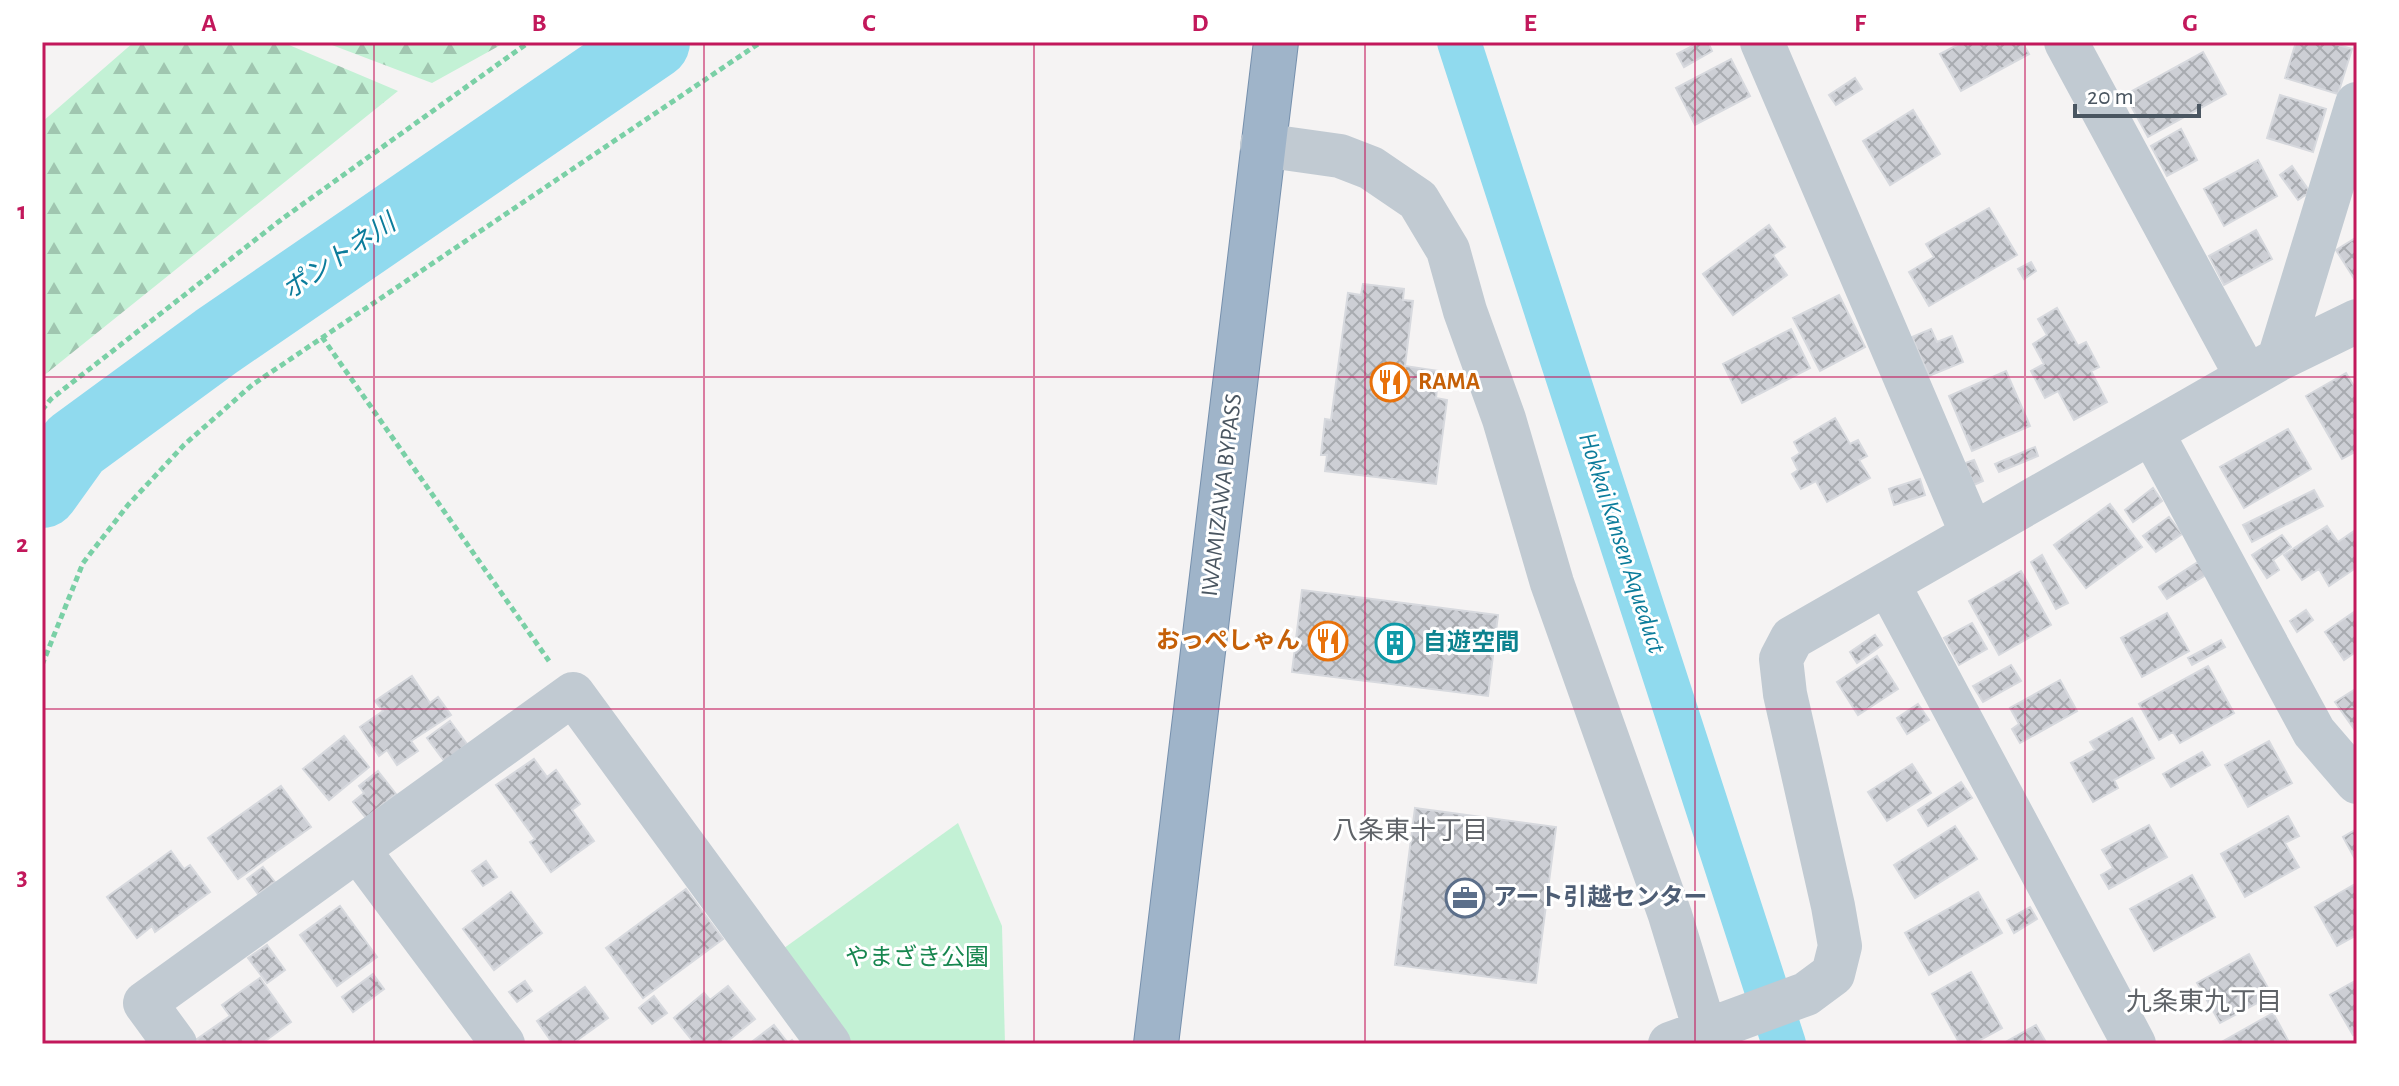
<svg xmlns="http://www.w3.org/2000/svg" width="2399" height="1086" font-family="'Alegreya Sans','Noto Sans JP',sans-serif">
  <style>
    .green { fill: #c3f1d5 }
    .forest { fill: url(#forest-firs) }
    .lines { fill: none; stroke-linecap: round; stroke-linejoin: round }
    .canal { stroke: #90daee; stroke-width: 44 }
    .river { stroke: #90daee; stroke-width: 74 }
    .building { fill: url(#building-cross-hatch); stroke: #d7d9de; stroke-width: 2 }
    .trunk-casing { stroke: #7690ad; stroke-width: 46 }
    .path { stroke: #7ad0a6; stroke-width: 5; stroke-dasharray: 6 4; stroke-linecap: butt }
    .minor { stroke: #c1cad2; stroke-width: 44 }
    .trunk { stroke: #9fb4c9; stroke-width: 44 }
    .grid { fill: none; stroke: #c2185b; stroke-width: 2; stroke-opacity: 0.55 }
    .labels { text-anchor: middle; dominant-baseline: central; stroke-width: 6; stroke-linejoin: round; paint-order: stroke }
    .food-label { font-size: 24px; font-weight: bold; fill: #c56008; stroke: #fff; text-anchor: start }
    .street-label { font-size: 24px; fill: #4a5661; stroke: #fff }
    .culture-label { font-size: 24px; font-weight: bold; fill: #0d838f; stroke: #fff; text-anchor: start }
    .service-label { font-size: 24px; font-weight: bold; fill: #4e5e75; stroke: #fff; text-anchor: start }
    .park-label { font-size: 24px; fill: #17864f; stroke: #fff }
    .water-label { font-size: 26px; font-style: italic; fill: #0c7c9b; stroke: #fff }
    .neighbourhood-label { font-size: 26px; fill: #5f6368; stroke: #fff }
    .neatline { fill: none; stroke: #c2185b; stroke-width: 3 }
    .grid-label { font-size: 26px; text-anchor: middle; font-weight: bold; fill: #c2185b }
  </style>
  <defs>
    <pattern id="forest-firs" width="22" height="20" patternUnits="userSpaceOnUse" patternTransform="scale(2)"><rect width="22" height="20" fill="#c3f1d5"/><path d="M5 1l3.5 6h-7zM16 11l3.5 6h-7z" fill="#a0c6b0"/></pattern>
    <pattern id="building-cross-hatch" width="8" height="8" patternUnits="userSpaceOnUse" patternTransform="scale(2)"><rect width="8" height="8" fill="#cdcfd5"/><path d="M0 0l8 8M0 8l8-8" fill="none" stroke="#a8abb0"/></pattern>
  </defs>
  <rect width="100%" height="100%" fill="#f5f3f3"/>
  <!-- green -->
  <path class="green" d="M958 823 1002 926 1005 1044H847L780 951Z"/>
  <!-- forest -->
  <path class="forest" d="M134 42H282L398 91 42 377V122Z
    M324 42H506L432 83Z"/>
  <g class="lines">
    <!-- canal -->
    <path class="canal" d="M1459 42 1784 1044"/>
    <!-- river -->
    <path class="river" d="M42 491 75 445 217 341 653 42"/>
  </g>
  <!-- building -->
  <path class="building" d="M1700 42H1708L1712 51 1684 67 1677 54Z
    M1963 42H2022L2029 54 1961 91 1940 54Z
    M2296 42H2328L2352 49 2338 94 2285 78Z
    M2203 52 2226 94 2148 137 2125 95Z
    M1731 59 1750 96 1695 125 1676 88Z
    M1855 78 1862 89 1836 105 1829 95Z
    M2280 95 2326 109 2313 152 2267 138Z
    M1913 110 1940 154 1890 185 1863 141Z
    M2181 129 2197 160 2167 176 2151 146Z
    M2258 160 2277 196 2224 226 2204 189Z
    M2292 166 2310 192 2298 200 2280 175Z
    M1989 208 2017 255 1929 306 1909 272 1934 257 1926 244Z
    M1769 225 1785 247 1773 255 1787 275 1733 315 1703 274Z
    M2256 230 2272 259 2224 285 2209 256Z
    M2357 237V279L2355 280 2336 250Z
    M2031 262 2036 271 2024 279 2018 269Z
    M1363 284 1404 289 1403 300 1413 301 1405 366 1439 371 1436 398 1447 400 1436 484 1325 471 1327 455H1321L1325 419 1331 420 1348 293 1361 295Z
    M1839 295 1865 347 1820 371 1793 318Z
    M2057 308 2078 346 2086 342 2099 367 2091 371 2107 402 2074 420 2058 391 2045 398 2031 371 2044 364 2033 344 2047 335 2038 319Z
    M1791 329 1810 368 1742 403 1723 364Z
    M1931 329 1937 342 1952 336 1963 362 1929 376 1912 337Z
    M2006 371 2030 426 1972 451 1949 396Z
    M2346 373 2357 391V451L2342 459 2306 396Z
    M1835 418 1850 444 1858 440 1867 456 1859 460 1870 478 1827 502 1816 481 1801 489 1792 474 1798 470 1792 458 1800 453 1794 442Z
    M2288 429 2311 469 2244 508 2220 467Z
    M2035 447 2038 456 1999 472 1995 464Z
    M1974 460 1983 481 1974 485 1965 463Z
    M1920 479 1925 495 1894 505 1889 489Z
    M2153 488 2162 501 2133 522 2125 510Z
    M2314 490 2323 506 2252 542 2243 525Z
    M2110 504 2142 547 2086 588 2054 545Z
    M2169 517 2182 534 2156 552 2143 536Z
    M2327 526 2338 542 2357 529V567L2329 586 2319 569 2302 580 2284 555Z
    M2282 535 2291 547 2273 560 2279 570 2267 578 2252 555Z
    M2042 555 2068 603 2056 609 2031 562Z
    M2198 562 2206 575 2167 599 2159 587Z
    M2021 571 2051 625 1999 655 1969 601Z
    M1302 590 1498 615 1488 696 1292 672Z
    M2306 610 2313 620 2297 632 2290 621Z
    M2357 610V651L2344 660 2325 632Z
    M2167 613 2189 651 2142 677 2121 638Z
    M1972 623 1987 649 1959 665 1944 638Z
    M1875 635 1882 645 1857 663 1850 652Z
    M2221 640 2225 647 2192 665 2188 658Z
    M1877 656 1898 689 1858 715 1837 682Z
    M2011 665 2021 681 1983 702 1973 686Z
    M2208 666 2234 713 2180 743 2173 732 2159 740 2139 704Z
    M412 676 430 703 438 697 451 715 411 741 418 751 397 765 387 750 379 756 360 727 383 711 375 701Z
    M2060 680 2077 711 2020 743 2012 729 2019 724 2010 708Z
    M2357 688V733L2335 702Z
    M1918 704 1929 720 1907 734 1897 718Z
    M2132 718 2154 758 2114 780 2118 788 2093 802 2071 763 2095 750 2090 742Z
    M450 721 467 744 445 762 427 738Z
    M344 736 369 767 329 800 303 769Z
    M2269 741 2292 783 2248 807 2225 765Z
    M2202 752 2210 765 2171 787 2163 774Z
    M534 759 547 777 556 770 580 804 572 810 594 841 551 872 530 842 535 839 496 785Z
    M1912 764 1931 793 1887 821 1868 792Z
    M378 771 396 794 366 818 353 802 364 793 359 786Z
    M1961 782 1972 798 1928 826 1918 810Z
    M281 786 311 827 238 879 208 838Z
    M1415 808 1556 827 1536 983 1395 965Z
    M2288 816 2299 836 2285 843 2299 867 2245 897 2221 854Z
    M2149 825 2167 857 2109 889 2101 875 2113 868 2102 850Z
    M1955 826 1977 859 1915 898 1894 865Z
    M2357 829V855L2354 857 2343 837Z
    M171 851 184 869 190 865 210 892 155 932 152 926 137 938 107 897Z
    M486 861 497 877 483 886 472 871Z
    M263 867 275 882 258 894 247 879Z
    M2192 875 2215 917 2154 951 2130 909Z
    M2357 883V935L2337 946 2315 907Z
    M686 889 723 939 643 998 606 948Z
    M511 892 542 933 494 970 463 929Z
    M1978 892 2002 933 1929 975 1905 933Z
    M340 906 377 957 337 986 300 935Z
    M2030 907 2037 919 2014 933 2007 920Z
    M267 945 285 970 267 983 248 958Z
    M2249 954 2272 995 2220 1023 2197 983Z
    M1971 972 2002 1028 1973 1044H1960L1932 994Z
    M373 974 384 989 353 1012 342 997Z
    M260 978 291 1022 261 1044H200L197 1039 230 1016 222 1005Z
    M2357 980V1032L2353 1035 2330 995Z
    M525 981 532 991 517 1002 509 992Z
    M728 986 755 1019 724 1044H695L674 1018 704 993 710 1000Z
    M585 987 608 1018 572 1044H553L537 1021Z
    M654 996 667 1013 652 1024 639 1008Z
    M2273 1013 2290 1044H2218Z
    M774 1025 788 1043 792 1040 795 1044H749Z
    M2036 1025 2047 1044H2002Z"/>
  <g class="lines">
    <!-- trunk casing -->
    <g class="trunk-casing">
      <path id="trunk" d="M1156 1044 1276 42"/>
    </g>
    <!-- path -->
    <path class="path" d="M322 337 549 661
      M42 410 51 399 282 219 529 42
      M42 665 83 563 128 505 184 445 252 385 761 42"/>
    <!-- minor -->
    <path class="minor" d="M1762 42 1972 534
      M2066 42 2247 377
      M1262 145 1340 156 1371 168 1418 200 1448 250 1465 311 1504 419 1552 583 1670 915 1705 1030
      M2279 359 2357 104
      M2152 433 2314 732 2357 782
      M1888 584 2134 1044
      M359 851 503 1044
      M175 1044 145 1003 573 694 829 1044
      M1670 1044 1806 994 1833 974 1840 946 1833 906 1785 694 1781 659 1792 638 2279 359 2357 321"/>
    <!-- trunk -->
    <use href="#trunk" class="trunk"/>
  </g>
  <!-- grid -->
  <path class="grid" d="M374 42V1044M704 42V1044M1034 42V1044M1365 42V1044M1695 42V1044M2025 42V1044M42 377H2357M42 709H2357"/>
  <!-- icons -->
  <defs>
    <g id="restaurant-ring" transform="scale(2)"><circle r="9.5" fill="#fff" stroke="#e8710a" stroke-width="1.5"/><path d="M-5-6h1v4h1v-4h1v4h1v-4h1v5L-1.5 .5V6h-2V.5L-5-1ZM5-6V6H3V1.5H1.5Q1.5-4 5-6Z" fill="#e8710a"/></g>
    <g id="building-ring" transform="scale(2)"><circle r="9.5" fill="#fff" stroke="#0f9aa8" stroke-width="1.5"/><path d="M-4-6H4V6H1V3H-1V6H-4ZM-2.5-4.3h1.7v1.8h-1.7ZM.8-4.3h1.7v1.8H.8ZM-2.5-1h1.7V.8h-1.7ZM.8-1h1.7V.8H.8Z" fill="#0f9aa8"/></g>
    <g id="office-ring" transform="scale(2)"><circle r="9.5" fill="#fff" stroke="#5c6f8a" stroke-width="1.5"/><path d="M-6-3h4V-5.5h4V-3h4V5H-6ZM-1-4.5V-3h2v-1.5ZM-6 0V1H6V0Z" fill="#5c6f8a"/></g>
  </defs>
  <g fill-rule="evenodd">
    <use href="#restaurant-ring" x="1390" y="382"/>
    <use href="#restaurant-ring" x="1328" y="641"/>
    <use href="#building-ring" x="1395" y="643"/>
    <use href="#office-ring" x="1465" y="898"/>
  </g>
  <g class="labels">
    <!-- food labels -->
    <g class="food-label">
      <text x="1418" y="382">RAMA</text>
      <text x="1300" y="641" text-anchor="end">おっぺしゃん</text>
    </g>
    <!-- street labels -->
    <g class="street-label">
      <text transform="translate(1222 495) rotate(-83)">IWAMIZAWA BYPASS</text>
    </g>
    <!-- culture labels -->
    <g class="culture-label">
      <text x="1423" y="643">自遊空間</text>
    </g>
    <!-- service labels -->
    <g class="service-label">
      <text x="1493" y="898">アート引越センター</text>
    </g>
    <!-- park labels -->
    <g class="park-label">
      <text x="917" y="958">やまざき公園</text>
    </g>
    <!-- water labels -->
    <g class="water-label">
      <text transform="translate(339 257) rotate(-34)">ポントネ川</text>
      <text transform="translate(1622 543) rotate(72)">Hokkai Kansen Aqueduct</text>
    </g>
    <!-- neighbourhood labels -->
    <g class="neighbourhood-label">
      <text x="1410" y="831">八条東十丁目</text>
      <text x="2204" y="1002">九条東九丁目</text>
    </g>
  </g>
  <!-- border -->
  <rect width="2399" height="1086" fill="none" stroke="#ffffff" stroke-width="88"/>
  <!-- scale -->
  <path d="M2075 104v12h124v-12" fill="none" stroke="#4a5661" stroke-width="4"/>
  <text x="2087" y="104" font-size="24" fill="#4a5661" stroke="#ffffff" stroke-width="6" paint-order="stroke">20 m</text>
  <rect x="44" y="44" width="2311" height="998" class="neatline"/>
  <g class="grid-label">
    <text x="209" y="31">A</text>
    <text x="539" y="31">B</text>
    <text x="869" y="31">C</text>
    <text x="1200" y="31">D</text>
    <text x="1530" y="31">E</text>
    <text x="1860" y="31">F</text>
    <text x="2190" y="31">G</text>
    <text x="22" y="219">1</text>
    <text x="22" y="552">2</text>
    <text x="22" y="885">3</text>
  </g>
</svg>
